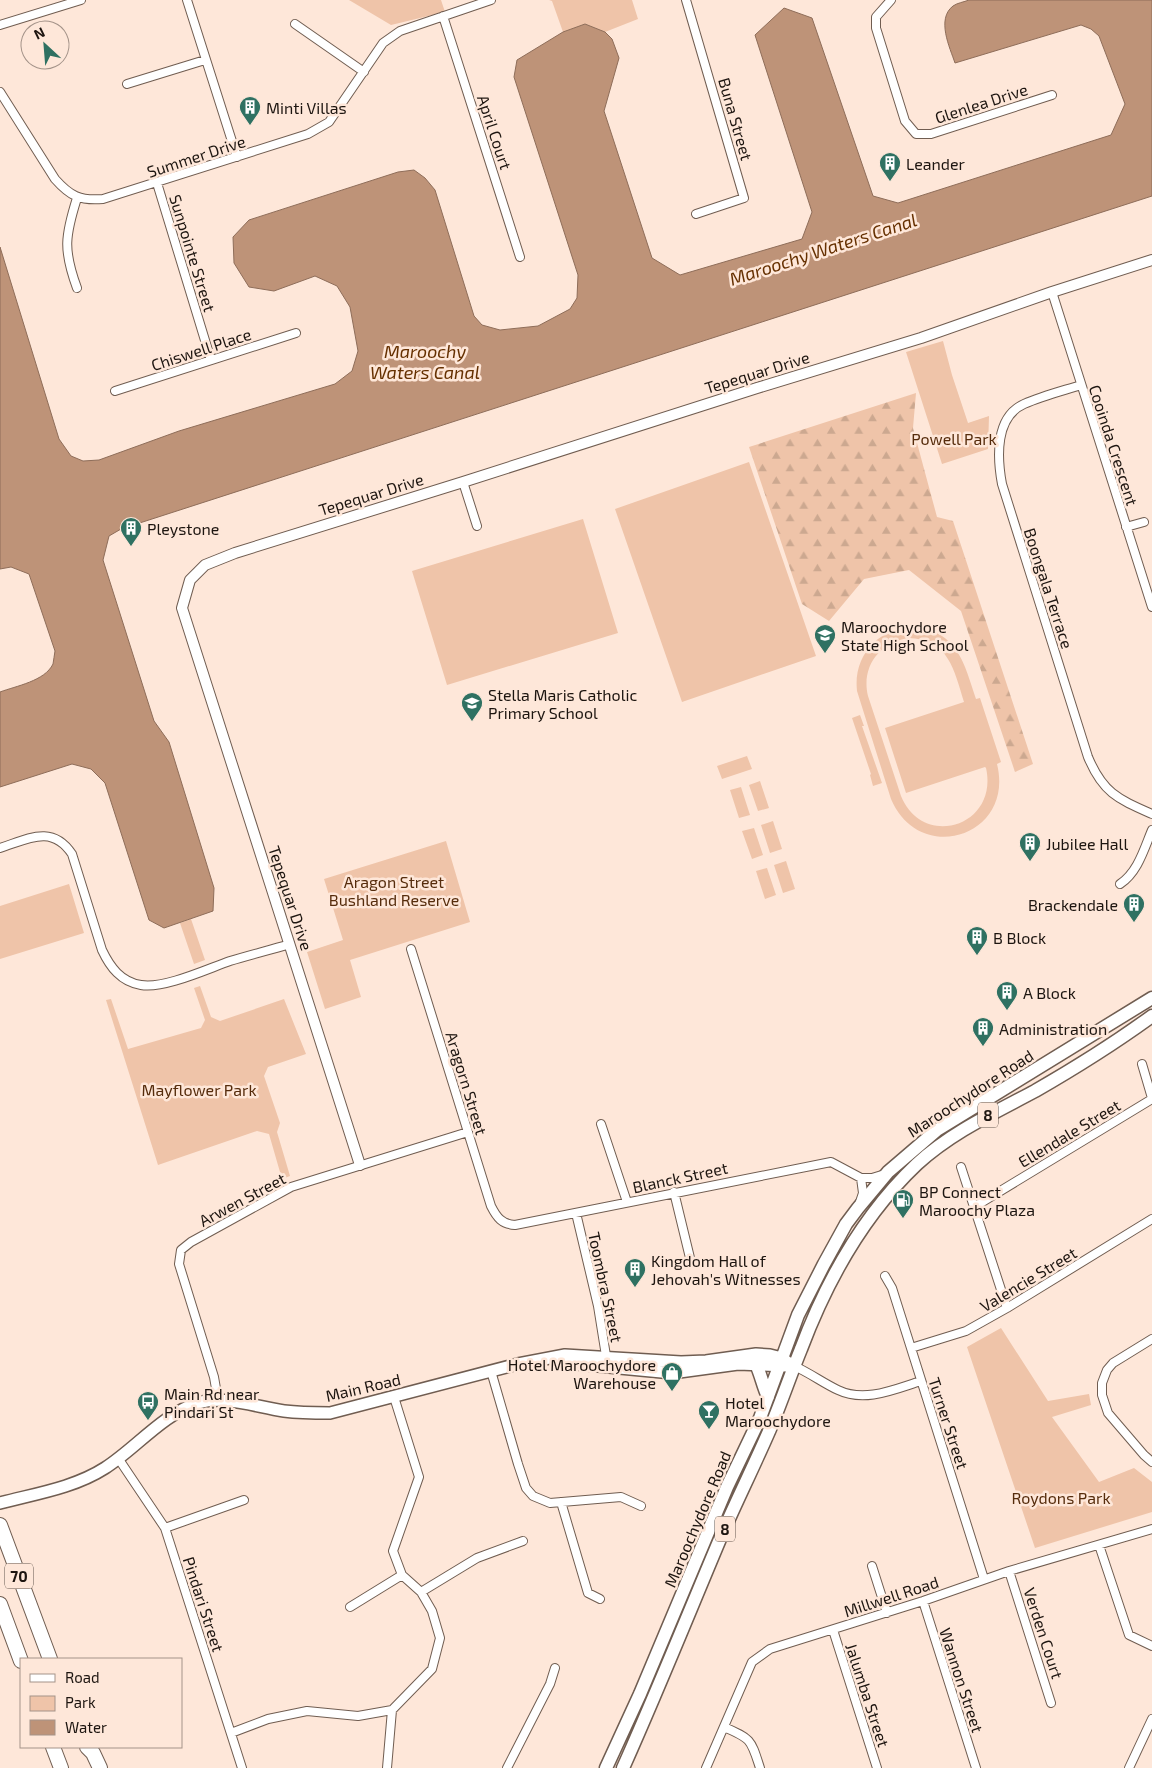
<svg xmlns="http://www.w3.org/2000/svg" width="1152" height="1768" font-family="'Exo 2',sans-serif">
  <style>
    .forest { fill: url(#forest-firs) }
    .park { fill: #efc4a9; fill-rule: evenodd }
    .water { fill: #be9378; stroke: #8e6d59 }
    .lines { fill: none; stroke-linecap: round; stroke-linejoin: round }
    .minor-casing { stroke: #705d51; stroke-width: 10 }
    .tertiary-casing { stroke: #705d51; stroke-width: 12 }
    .secondary-casing { stroke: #705d51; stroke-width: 14 }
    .primary-casing { stroke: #705d51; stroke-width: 15 }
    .motorway-casing { stroke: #705d51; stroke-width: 16 }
    .minor { stroke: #fff; stroke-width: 8 }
    .tertiary { stroke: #fff; stroke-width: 10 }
    .secondary { stroke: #fff; stroke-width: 11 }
    .primary { stroke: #fff; stroke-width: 12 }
    .motorway { stroke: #fff; stroke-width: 14 }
    .labels { text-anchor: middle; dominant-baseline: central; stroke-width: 5; stroke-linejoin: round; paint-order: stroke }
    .shield { fill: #fee7d9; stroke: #60544c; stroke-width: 1 }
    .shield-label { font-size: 15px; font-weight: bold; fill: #1d1510 }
    .street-label { font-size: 16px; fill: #1d1510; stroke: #fee7d9 }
    .poi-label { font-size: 16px; fill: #1d1510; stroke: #fee7d9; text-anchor: start }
    .park-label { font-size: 16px; fill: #562c0c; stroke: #fee7d9 }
    .water-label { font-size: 18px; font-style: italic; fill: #663001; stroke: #fee7d9 }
  </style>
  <defs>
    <pattern id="forest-firs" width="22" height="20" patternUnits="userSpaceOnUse" patternTransform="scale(1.25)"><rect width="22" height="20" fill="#efc4a9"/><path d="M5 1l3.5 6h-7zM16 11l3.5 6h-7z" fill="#cca890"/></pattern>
  </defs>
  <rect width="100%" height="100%" fill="#fee7d9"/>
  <!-- forest -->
  <path class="forest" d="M916 393 913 428 937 517 953 521 1033 764 1015 772 961 611 909 570 864 579 829 621 802 604 749 447Z"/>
  <!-- park -->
  <path class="park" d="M349 0H441L445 12 391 25Z
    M549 0H632L638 19 605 32 585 24 563 32 552 1Z
    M943 341 952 375 968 423 989 416 988 449 942 464 906 352Z
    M749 462 816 656 682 702 615 509Z
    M583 519 618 633 447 685 412 571Z
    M915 627C958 632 964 663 976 699L980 698 1001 762 997 764C1015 836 920 867 891 799L857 691C853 655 879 627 915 627ZM908 638C949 639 954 670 964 702L885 728 906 793 985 767 986 768C999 826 923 850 901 796L868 696C861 667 879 643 908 638Z
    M860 715 864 726H862L882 783 873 786 870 775 871 774 852 718Z
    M747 756 752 769 722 779 717 766Z
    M760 781 769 808 758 811 749 785Z
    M741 787 750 815 739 818 730 790Z
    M773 821 782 849 770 853 761 825Z
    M754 828 763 855 752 859 742 831Z
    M446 841 470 922 350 960 361 997 325 1009 307 952 343 940 324 879Z
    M786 861 795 889 783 893 774 865Z
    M767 868 776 895 765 899 756 871Z
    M69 884 84 933 0 959V906Z
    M191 919 205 960 194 964 180 923Z
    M200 986 211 1017 220 1021 284 999 306 1054 268 1067 264 1076 280 1123 277 1132 290 1176 282 1179 269 1134 257 1131 158 1165 106 1000 111 999 128 1049 201 1028 205 1020 194 988Z
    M1001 1328 1048 1401 1089 1394 1091 1405 1052 1417 1099 1482 1134 1468 1152 1482V1512L1035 1548 967 1347Z"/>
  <!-- water -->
  <path class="water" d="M969 0H1152V196L121 529 109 536 103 560 154 721 169 742 214 888 213 911 164 928 149 920 105 783 91 769 72 764 0 787V692C16 686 45 681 53 664 54 660 54 655 55 651L29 574 11 567 0 569V247L59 439 71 456 83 461 99 460 179 431 335 384 352 371 358 351 350 307 337 286 315 276 274 291 249 287 234 263 233 237 249 220 398 172 414 170 425 178 435 190 474 316 482 325 500 330 538 326 570 309 577 298 578 275 514 77 517 60 563 32 585 24 605 32 612 39 619 58 604 111 652 258 680 275 802 239 812 212 755 35 784 8 812 18 873 196 898 203 1111 135 1125 104 1099 36 1091 29 1081 25 955 63C950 48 936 19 953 6 957 3 964 2 969 0Z"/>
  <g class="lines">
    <!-- minor casing -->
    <g class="minor-casing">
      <path id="minor" d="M187 0 237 157
        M686 0 744 198 696 214
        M891 0 876 17V28L905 121 916 134H931L1052 95
        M443 16 520 257
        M295 24 364 72
        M0 25 81 0
        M127 84 205 60
        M0 92 55 179C70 196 80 201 103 199L308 134 329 122 383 43 400 31 491 0
        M157 183 211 360
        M77 288C63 250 65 236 77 198
        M1052 292 1152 607
        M1081 385C1062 391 1042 396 1024 404 995 417 997 457 1002 484L1088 757C1103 793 1118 799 1152 814
        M115 391 296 333
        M463 482 477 526
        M1126 527 1144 522
        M0 848C28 839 52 824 72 854L102 950C110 967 121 982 141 985 164 989 207 969 230 961 250 955 270 950 290 944
        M1120 884C1138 872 1144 849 1152 830
        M411 949 491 1206C497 1218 502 1224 515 1225L831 1162 861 1178H872L885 1174
        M1142 1064 1152 1098
        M601 1124 627 1202
        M961 1167 1007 1308
        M674 1192 691 1262
        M860 1202 863 1193 861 1178
        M974 1207 1152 1099
        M576 1213 598 1306 607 1362
        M885 1276 892 1288 984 1579
        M1152 1339 1113 1363 1107 1370 1102 1383V1395L1108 1413 1144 1455 1152 1462
        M911 1348 966 1331 1007 1308 1152 1219
        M794 1366C810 1373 823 1383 838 1390 865 1403 895 1389 921 1381
        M491 1371 518 1464 526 1488 533 1496 550 1503 621 1497 641 1506
        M218 1400 214 1377 179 1264 181 1250 191 1242 291 1187 468 1132
        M118 1458 165 1528 242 1768
        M561 1502 588 1593 600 1599
        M165 1528 244 1500
        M1099 1545 1129 1635 1152 1646
        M872 1566 887 1613
        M1009 1571 1051 1703
        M421 1592 477 1558 523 1541
        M923 1601 976 1768
        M350 1607 402 1575
        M833 1630 877 1768
        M724 1727C752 1739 751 1740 760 1768
        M231 1733 268 1719 307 1711 358 1716 392 1710 432 1669 440 1638 432 1611 421 1592 402 1575 393 1551 419 1477 394 1397
        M387 1768 392 1710
        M507 1768 550 1684 555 1668
        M706 1768 752 1662 770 1649 923 1601 1009 1571 1152 1529
        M1129 1768 1152 1719"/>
    </g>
    <!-- tertiary casing -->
    <g class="tertiary-casing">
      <path id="tertiary" d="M360 1165 182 608 190 580 205 565 235 553 463 482 757 388 921 338 1052 292 1152 260"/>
    </g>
    <!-- secondary casing -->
    <g class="secondary-casing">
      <path id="secondary" d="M567 1363 672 1373 738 1364 787 1366
        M0 1503C34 1494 74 1488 105 1468 135 1449 163 1414 198 1403 226 1395 256 1407 284 1411 300 1413 315 1413 330 1413L518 1364 565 1355 681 1362 706 1361 756 1354 770 1355 782 1358 790 1364"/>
    </g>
    <!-- primary casing -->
    <g class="primary-casing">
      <path id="primary" d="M756 1364C761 1375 763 1386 768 1397
        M606 1768 640 1694 727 1487 760 1418 798 1315 824 1264 846 1224 858 1208 888 1172 937 1130 1152 998
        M623 1768C657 1692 688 1615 720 1539 736 1502 754 1466 770 1429 781 1403 790 1376 801 1349 827 1280 863 1215 917 1164 952 1132 994 1113 1035 1091 1075 1068 1115 1043 1152 1016"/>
    </g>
    <!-- motorway casing -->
    <g class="motorway-casing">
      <path id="motorway" d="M0 1525 50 1659
        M0 1604 21 1661
        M53 1747 61 1768
        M87 1747 93 1753 100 1768"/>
    </g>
    <!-- minor -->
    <use href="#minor" class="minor"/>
    <!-- tertiary -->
    <use href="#tertiary" class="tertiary"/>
    <!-- secondary -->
    <use href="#secondary" class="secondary"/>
    <!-- primary -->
    <use href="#primary" class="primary"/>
    <!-- motorway -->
    <use href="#motorway" class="motorway"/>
  </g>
  <!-- icons -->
  <defs>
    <g id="building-pin" transform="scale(1.125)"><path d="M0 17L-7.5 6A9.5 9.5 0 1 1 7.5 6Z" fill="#2f7162" stroke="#fee7d9"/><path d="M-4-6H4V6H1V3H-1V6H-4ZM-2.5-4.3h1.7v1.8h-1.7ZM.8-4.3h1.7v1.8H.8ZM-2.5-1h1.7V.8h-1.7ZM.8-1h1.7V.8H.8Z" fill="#fff"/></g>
    <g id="school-pin" transform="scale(1.125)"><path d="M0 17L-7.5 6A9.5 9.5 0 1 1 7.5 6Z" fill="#2f7162" stroke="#fee7d9"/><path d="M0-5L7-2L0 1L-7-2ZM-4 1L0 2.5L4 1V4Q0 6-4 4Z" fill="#fff"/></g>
    <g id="fuel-pin" transform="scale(1.125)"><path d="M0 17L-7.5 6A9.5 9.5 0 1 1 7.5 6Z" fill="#2f7162" stroke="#fee7d9"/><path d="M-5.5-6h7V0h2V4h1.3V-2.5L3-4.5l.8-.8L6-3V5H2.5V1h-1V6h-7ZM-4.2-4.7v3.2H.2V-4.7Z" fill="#fff"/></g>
    <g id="shop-pin" transform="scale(1.125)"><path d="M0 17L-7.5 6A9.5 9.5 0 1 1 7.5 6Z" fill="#2f7162" stroke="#fee7d9"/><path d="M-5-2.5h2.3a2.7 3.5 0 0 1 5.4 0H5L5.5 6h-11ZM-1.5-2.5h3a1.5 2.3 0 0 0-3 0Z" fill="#fff"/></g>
    <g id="bus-pin" transform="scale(1.125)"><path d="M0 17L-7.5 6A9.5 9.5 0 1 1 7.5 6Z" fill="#2f7162" stroke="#fee7d9"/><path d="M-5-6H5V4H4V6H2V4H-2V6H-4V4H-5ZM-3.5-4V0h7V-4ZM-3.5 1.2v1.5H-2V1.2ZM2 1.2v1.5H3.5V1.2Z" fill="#fff"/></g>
    <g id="bar-pin" transform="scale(1.125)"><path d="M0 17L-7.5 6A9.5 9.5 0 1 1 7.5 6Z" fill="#2f7162" stroke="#fee7d9"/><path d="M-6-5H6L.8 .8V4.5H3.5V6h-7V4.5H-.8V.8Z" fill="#fff"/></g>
  </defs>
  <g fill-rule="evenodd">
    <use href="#building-pin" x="250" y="107"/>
    <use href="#building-pin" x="890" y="163"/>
    <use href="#building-pin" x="131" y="528"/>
    <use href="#school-pin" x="825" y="635"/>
    <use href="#school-pin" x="472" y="703"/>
    <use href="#building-pin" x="1030" y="843"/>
    <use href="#building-pin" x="1134" y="904"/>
    <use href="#building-pin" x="977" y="937"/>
    <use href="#building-pin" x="1007" y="992"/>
    <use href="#building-pin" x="983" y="1028"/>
    <use href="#fuel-pin" x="903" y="1200"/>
    <use href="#building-pin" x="635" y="1269"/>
    <use href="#shop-pin" x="672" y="1373"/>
    <use href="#bus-pin" x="148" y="1402"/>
    <use href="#bar-pin" x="709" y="1411"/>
  </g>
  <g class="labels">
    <!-- shield labels -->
    <g class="shield">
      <rect x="978" y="1102.5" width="20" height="25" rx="4"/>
      <rect x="715" y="1516.5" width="20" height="25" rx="4"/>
      <rect x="5" y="1563.5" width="28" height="25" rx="4"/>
    </g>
    <g class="shield-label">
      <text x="988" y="1115">8</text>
      <text x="725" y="1529">8</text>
      <text x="19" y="1576">70</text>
    </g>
    <!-- street labels -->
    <g class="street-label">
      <text transform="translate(981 103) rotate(-18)">Glenlea Drive</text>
      <text transform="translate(736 119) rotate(74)">Buna Street</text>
      <text transform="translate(495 132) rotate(72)">April Court</text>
      <text transform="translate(196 156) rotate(-18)">Summer Drive</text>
      <text transform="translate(193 253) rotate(73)">Sunpointe Street</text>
      <text transform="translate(201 349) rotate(-18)">Chiswell Place</text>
      <text transform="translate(757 372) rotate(-17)">Tepequar Drive</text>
      <text transform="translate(1114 445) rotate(72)">Cooinda Crescent</text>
      <text transform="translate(371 494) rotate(-17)">Tepequar Drive</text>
      <text transform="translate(1049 588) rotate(72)">Boongala Terrace</text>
      <text transform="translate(291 898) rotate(72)">Tepequar Drive</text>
      <text transform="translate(467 1083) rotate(73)">Aragorn Street</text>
      <text transform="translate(970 1093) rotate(-33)">Maroochydore Road</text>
      <text transform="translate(1069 1133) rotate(-31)">Ellendale Street</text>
      <text transform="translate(680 1177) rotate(-12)">Blanck Street</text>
      <text transform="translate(242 1199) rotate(-28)">Arwen Street</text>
      <text transform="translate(1028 1279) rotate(-31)">Valencie Street</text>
      <text transform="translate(606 1287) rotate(78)">Toombra Street</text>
      <text transform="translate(363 1387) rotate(-13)">Main Road</text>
      <text transform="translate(949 1423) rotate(72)">Turner Street</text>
      <text transform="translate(697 1519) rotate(-67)">Maroochydore Road</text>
      <text transform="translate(891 1596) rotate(-18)">Millwell Road</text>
      <text transform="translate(204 1604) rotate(72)">Pindari Street</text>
      <text transform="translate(1044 1633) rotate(72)">Verden Court</text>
      <text transform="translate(962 1680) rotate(72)">Wannon Street</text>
      <text transform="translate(868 1695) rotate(72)">Jalumba Street</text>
    </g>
    <!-- poi labels -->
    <g class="poi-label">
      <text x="266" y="107">Minti Villas</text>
      <text x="906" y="163">Leander</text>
      <text x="147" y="528">Pleystone</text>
      <text x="841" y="626">Maroochydore<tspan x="841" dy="18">State High School</tspan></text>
      <text x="488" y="694">Stella Maris Catholic<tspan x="488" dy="18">Primary School</tspan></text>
      <text x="1046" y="843">Jubilee Hall</text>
      <text x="1118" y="904" text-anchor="end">Brackendale</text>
      <text x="993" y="937">B Block</text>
      <text x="1023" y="992">A Block</text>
      <text x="999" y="1028">Administration</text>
      <text x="919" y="1191">BP Connect<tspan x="919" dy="18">Maroochy Plaza</tspan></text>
      <text x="651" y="1260">Kingdom Hall of<tspan x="651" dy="18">Jehovah's Witnesses</tspan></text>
      <text x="656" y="1364" text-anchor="end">Hotel Maroochydore<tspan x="656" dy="18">Warehouse</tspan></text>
      <text x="164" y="1393">Main Rd near<tspan x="164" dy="18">Pindari St</tspan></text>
      <text x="725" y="1402">Hotel<tspan x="725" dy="18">Maroochydore</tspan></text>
    </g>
    <!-- park labels -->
    <g class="park-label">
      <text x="954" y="438">Powell Park</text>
      <text x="394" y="881">Aragon Street<tspan x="394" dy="18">Bushland Reserve</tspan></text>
      <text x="199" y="1089">Mayflower Park</text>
      <text x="1061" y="1497">Roydons Park</text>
    </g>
    <!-- water labels -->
    <g class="water-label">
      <text transform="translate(823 249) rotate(-18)">Maroochy Waters Canal</text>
      <text x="425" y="351">Maroochy<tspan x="425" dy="21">Waters Canal</tspan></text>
    </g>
  </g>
  <!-- legend -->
  <rect x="20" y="1658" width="162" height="90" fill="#fee7d9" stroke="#a49389"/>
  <rect x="30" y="1674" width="25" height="8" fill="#ffffff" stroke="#a49389"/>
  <text x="65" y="1683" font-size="15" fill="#1d1510">Road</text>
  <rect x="30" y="1696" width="25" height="15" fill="#efc4a9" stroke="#a49389"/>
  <text x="65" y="1708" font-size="15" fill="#1d1510">Park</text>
  <rect x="30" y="1720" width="25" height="15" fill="#be9378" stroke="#a49389"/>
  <text x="65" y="1733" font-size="15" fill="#1d1510">Water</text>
  <!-- north arrow -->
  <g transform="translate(45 45) rotate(334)"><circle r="24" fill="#fee7d9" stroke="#a49389"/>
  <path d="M0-4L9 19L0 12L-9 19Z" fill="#2f7162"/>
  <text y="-8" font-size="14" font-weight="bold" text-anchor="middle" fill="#1d1510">N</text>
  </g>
</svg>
